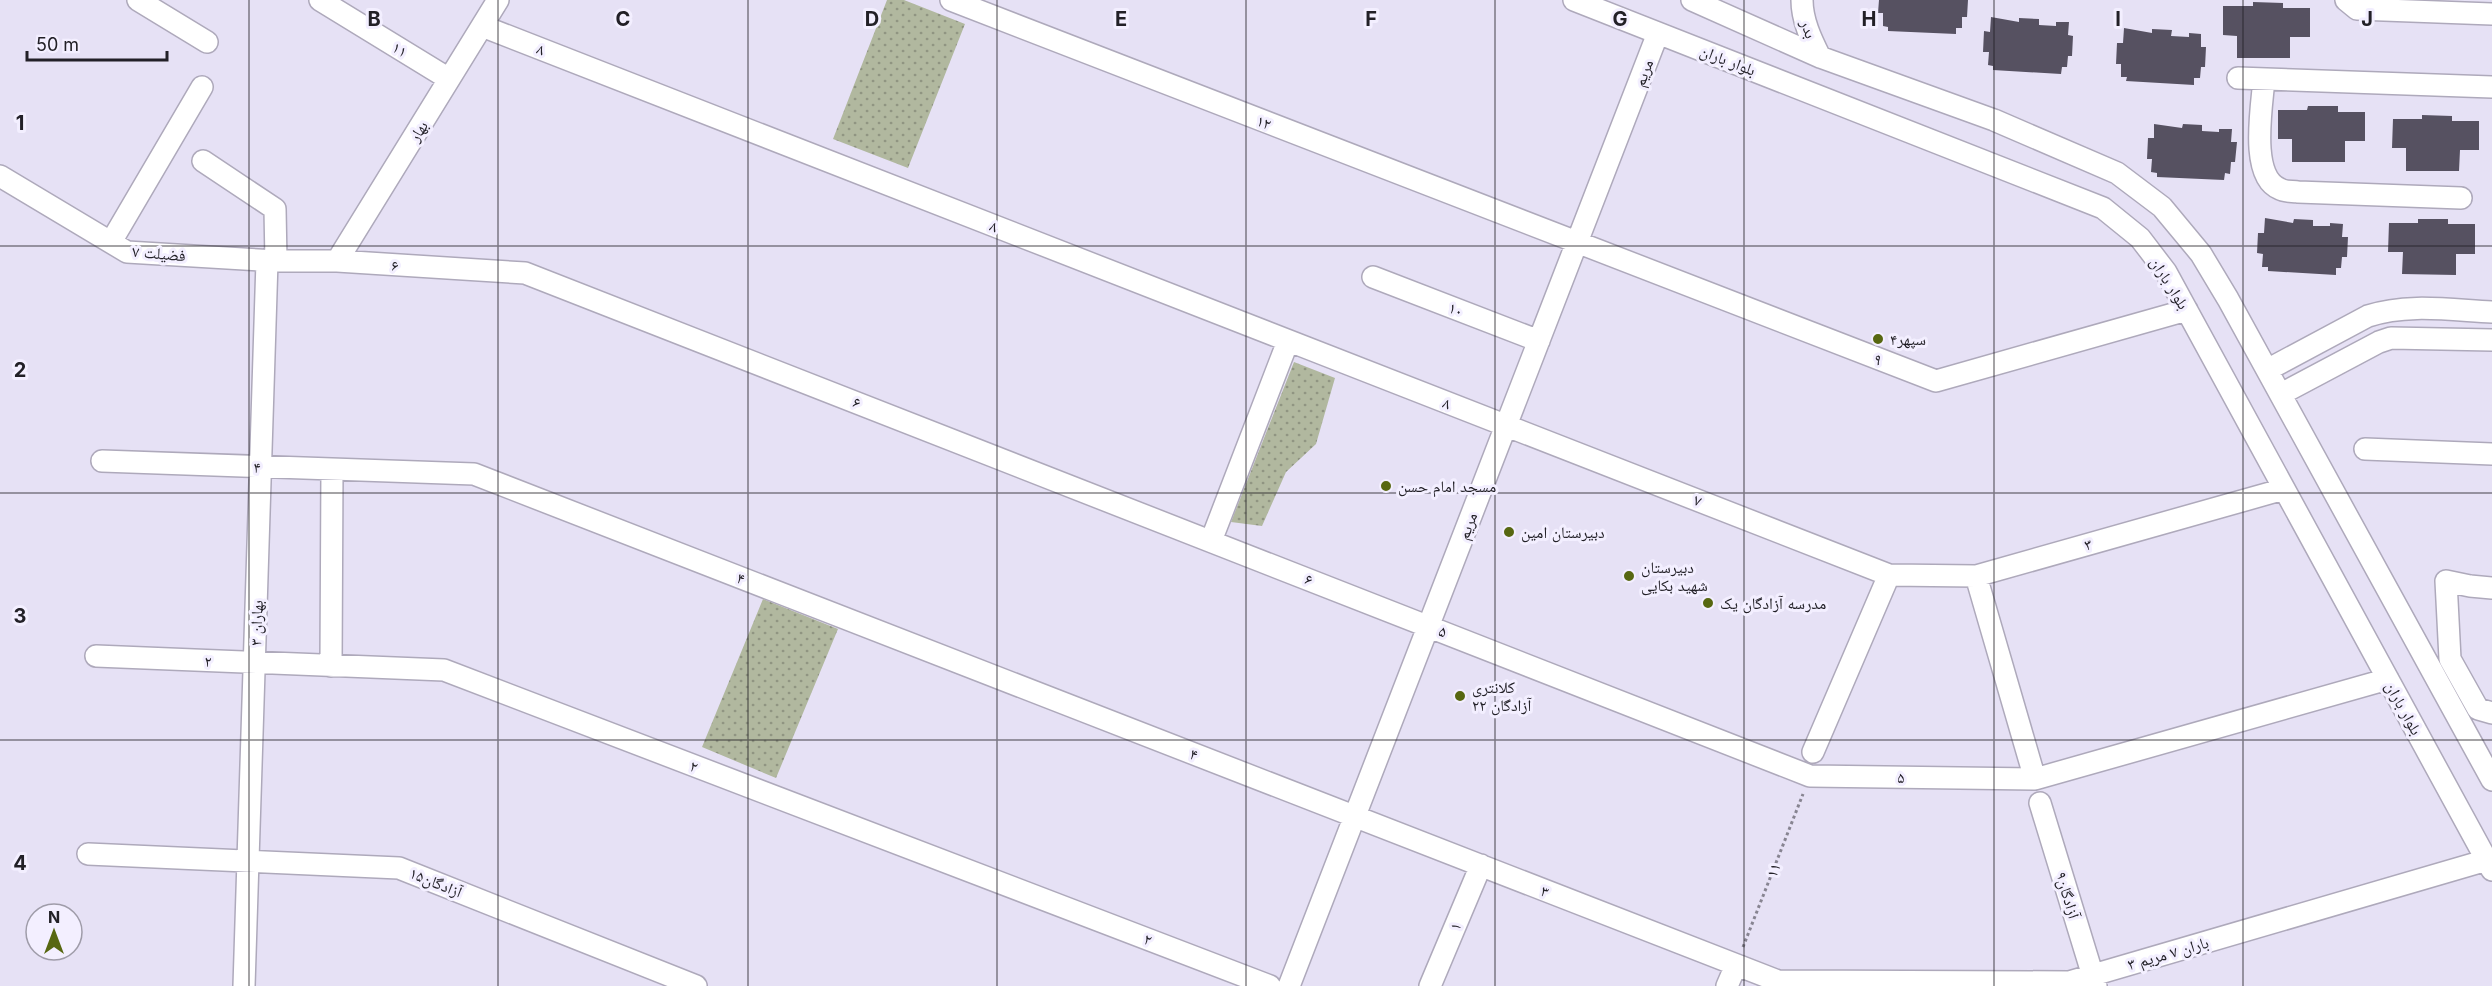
<svg xmlns="http://www.w3.org/2000/svg" width="2492" height="986" font-family="Inter,'Noto Naskh Arabic',sans-serif">
  <style>
    .park { fill: url(#park-dots) }
    .building { fill: #565161 }
    .lines { fill: none; stroke-linecap: round; stroke-linejoin: round }
    .minor-casing { stroke: #aea9bb; stroke-width: 24 }
    .path { stroke: #878491; stroke-width: 3; stroke-dasharray: 3 3; stroke-linecap: butt }
    .minor { stroke: #fff; stroke-width: 21 }
    .grid { fill: none; stroke: #222027; stroke-width: 1.5; stroke-opacity: 0.55 }
    .poi-dot { fill: #576711; stroke: #f3efff; stroke-width: 2 }
    .labels { text-anchor: middle; dominant-baseline: central; stroke-width: 6; stroke-linejoin: round; paint-order: stroke }
    .street-label { font-size: 16px; fill: #222027; stroke: #f3efff }
    .poi-label { font-size: 16px; fill: #222027; stroke: #f3efff; text-anchor: start }
    .grid-label { font-size: 20px; text-anchor: middle; font-weight: bold; fill: #222027; stroke: #f3efff; stroke-width: 6; stroke-linejoin: round; paint-order: stroke }
  </style>
  <defs>
    <pattern id="park-dots" width="8" height="8" patternUnits="userSpaceOnUse" patternTransform="scale(1.5)"><rect width="8" height="8" fill="#b1b89f"/><path d="M2 2h.1M6 6h.1" fill="none" stroke="#909582" stroke-width="1.8" stroke-linecap="round"/></pattern>
  </defs>
  <rect width="100%" height="100%" fill="#e6e1f5"/>
  <!-- park -->
  <path class="park" d="M887 0H904L965 24 908 168 833 139Z
    M1294 362 1335 378 1316 444 1286 472 1262 526 1231 522Z
    M763 599 838 629 776 778 702 747Z"/>
  <!-- building -->
  <path class="building" d="M1879 0H1968L1967 17H1962V28H1956V34L1888 31V27L1883 26V13H1878Z
    M2253 2 2283 3V8H2310V37H2290V58H2237V36L2223 35V6H2253Z
    M1991 17 2019 22V18L2039 19V25L2056 26V22H2069L2068 35 2073 36 2072 56H2068L2067 67H2062L2061 74 1993 70V66L1988 65 1989 52H1983L1984 31 1990 32Z
    M2124 28 2152 33V29L2172 30 2171 36 2189 37V33L2201 34V47H2206L2205 67H2201L2200 78H2194V85L2126 81 2127 77H2121V64H2116L2117 43H2123Z
    M2308 106H2338V112H2365V141H2345V162H2292V139H2278V110H2307Z
    M2422 115 2452 116V121H2479V150H2460L2459 171H2406V148H2392L2393 119H2422Z
    M2154 124 2182 128 2183 124 2202 125V131L2219 132V129H2232L2231 142H2237L2235 162H2231L2230 174 2225 173 2224 180 2157 177V173L2151 172 2152 159H2147L2148 138H2154Z
    M2265 218 2293 223 2294 219 2313 220V226H2330V223L2343 224 2342 237H2348L2347 257H2342L2341 268H2336V275L2268 271V267H2262L2263 254 2257 253 2258 233H2264Z
    M2418 219H2448V224H2475V254H2456V275L2402 274 2403 252H2388L2389 223H2418Z"/>
  <g class="lines">
    <!-- minor casing -->
    <g class="minor-casing">
      <path id="minor" d="M138 0 207 42
        M320 0 449 79
        M951 0 1936 381 2187 310
        M1574 0 2103 208 2140 238 2166 272 2492 870
        M1692 0 1820 57 1994 120 2117 173 2162 207 2201 254 2228 299 2492 780
        M1802 0C1802 20 1811 39 1820 57
        M2346 0 2357 9 2492 14
        M482 26 1889 575 1976 576 2284 489
        M2238 78 2492 87
        M2264 79C2262 106 2249 177 2280 189 2285 192 2293 191 2298 192L2461 198
        M203 161 275 209 276 261
        M0 176 127 252 276 261H337L525 273 1810 776 2035 779 2388 679
        M111 242 202 87
        M337 261 498 0
        M1373 277 1539 341
        M2267 370 2368 316C2407 303 2451 310 2492 312
        M2281 394 2379 342 2391 338 2492 340
        M2365 449 2492 454
        M102 461 474 474 1778 981 2069 982 2487 860
        M1211 541 1288 341
        M1976 576 2035 779
        M2492 588 2470 586 2446 581 2450 659 2478 709 2492 713
        M96 656 444 670 1270 986
        M331 666 332 469
        M1813 752 1889 575
        M2040 803 2096 986
        M88 854 399 868 696 986
        M244 986 267 261
        M1289 986 1658 33
        M1430 986 1481 865
        M1727 986 1736 965"/>
    </g>
    <!-- path -->
    <path class="path" d="M1743 947 1803 794"/>
    <!-- minor -->
    <use href="#minor" class="minor"/>
  </g>
  <!-- grid -->
  <path class="grid" d="M249 0V986M498 0V986M748 0V986M997 0V986M1246 0V986M1495 0V986M1744 0V986M1994 0V986M2243 0V986M0 246H2492M0 493H2492M0 740H2492"/>
  <!-- markers -->
  <g class="poi-dot">
    <circle cx="1878" cy="339" r="6"/>
    <circle cx="1386" cy="486" r="6"/>
    <circle cx="1509" cy="532" r="6"/>
    <circle cx="1629" cy="576" r="6"/>
    <circle cx="1708" cy="603" r="6"/>
    <circle cx="1460" cy="696" r="6"/>
  </g>
  <g class="labels">
    <!-- street labels -->
    <g class="street-label">
      <text transform="translate(1809 29) rotate(71)">بدر</text>
      <text transform="translate(400 49) rotate(31)">۱۱</text>
      <text transform="translate(541 49) rotate(21)">۸</text>
      <text transform="translate(1728 60) rotate(21)">بلوار باران</text>
      <text transform="translate(1643 73) rotate(-69)">مریم</text>
      <text transform="translate(1264 122) rotate(21)">۱۲</text>
      <text transform="translate(418 131) rotate(-58)">بهار</text>
      <text transform="translate(994 226) rotate(21)">۸</text>
      <text transform="translate(159 253) rotate(5)">فضیلت ۷</text>
      <text transform="translate(395 265) rotate(4)">۶</text>
      <text transform="translate(2170 283) rotate(58)">بلوار باران</text>
      <text transform="translate(1456 309) rotate(21)">۱۰</text>
      <text transform="translate(1878 359) rotate(21)">۹</text>
      <text transform="translate(857 402) rotate(21)">۶</text>
      <text transform="translate(1447 403) rotate(21)">۸</text>
      <text transform="translate(257 467) rotate(2)">۴</text>
      <text transform="translate(1698 500) rotate(21)">۷</text>
      <text transform="translate(1467 526) rotate(-69)">مریم</text>
      <text transform="translate(2088 544) rotate(-16)">۳</text>
      <text transform="translate(741 578) rotate(21)">۴</text>
      <text transform="translate(1309 579) rotate(21)">۶</text>
      <text transform="translate(256 623) rotate(-88)">بهاران ۳</text>
      <text transform="translate(1443 631) rotate(21)">۵</text>
      <text transform="translate(208 661) rotate(2)">۲</text>
      <text transform="translate(2404 708) rotate(61)">بلوار باران</text>
      <text transform="translate(1194 754) rotate(21)">۴</text>
      <text transform="translate(694 766) rotate(21)">۲</text>
      <text transform="translate(1901 777) rotate(1)">۵</text>
      <text transform="translate(1773 870) rotate(-69)">۱۱</text>
      <text transform="translate(436 882) rotate(22)">آزادگان۱۵</text>
      <text transform="translate(1545 891) rotate(21)">۳</text>
      <text transform="translate(2068 895) rotate(73)">آزادگان۹</text>
      <text transform="translate(1455 926) rotate(-67)">۱</text>
      <text transform="translate(1148 939) rotate(21)">۲</text>
      <text transform="translate(2168 953) rotate(-16)">باران ۷ مریم ۳</text>
    </g>
    <!-- poi labels -->
    <g class="poi-label">
      <text x="1890" y="339">سپهر۴</text>
      <text x="1398" y="486">مسجد امام حسن</text>
      <text x="1521" y="532">دبیرستان امین</text>
      <text x="1641" y="567">دبیرستان<tspan x="1641" dy="18">شهید بکایی</tspan></text>
      <text x="1720" y="603">مدرسه آزادگان یک</text>
      <text x="1472" y="687">کلانتری<tspan x="1472" dy="18">۲۲ آزادگان</tspan></text>
    </g>
  </g>
  <g class="grid-label">
    <text x="374" y="26">B</text>
    <text x="623" y="26">C</text>
    <text x="872" y="26">D</text>
    <text x="1121" y="26">E</text>
    <text x="1371" y="26">F</text>
    <text x="1620" y="26">G</text>
    <text x="1869" y="26">H</text>
    <text x="2118" y="26">I</text>
    <text x="2367" y="26">J</text>
    <text x="20" y="130">1</text>
    <text x="20" y="377">2</text>
    <text x="20" y="623">3</text>
    <text x="20" y="870">4</text>
  </g>
  <!-- north arrow -->
  <g transform="translate(54 932)"><circle r="28" fill="#f3efff" stroke="#9f9ca9" stroke-width="1.5"/>
  <path d="M0-4.5L10 22L0 15L-10 22Z" fill="#576711"/>
  <text y="-9" font-size="16" font-weight="bold" text-anchor="middle" fill="#222027">N</text>
  </g>
  <!-- scale -->
  <path d="M27 51v9h140v-9" fill="none" stroke="#222027" stroke-width="3"/>
  <text x="36" y="51" font-size="18" fill="#222027" stroke="#f3efff" stroke-width="4.5" paint-order="stroke">50 m</text>
</svg>
